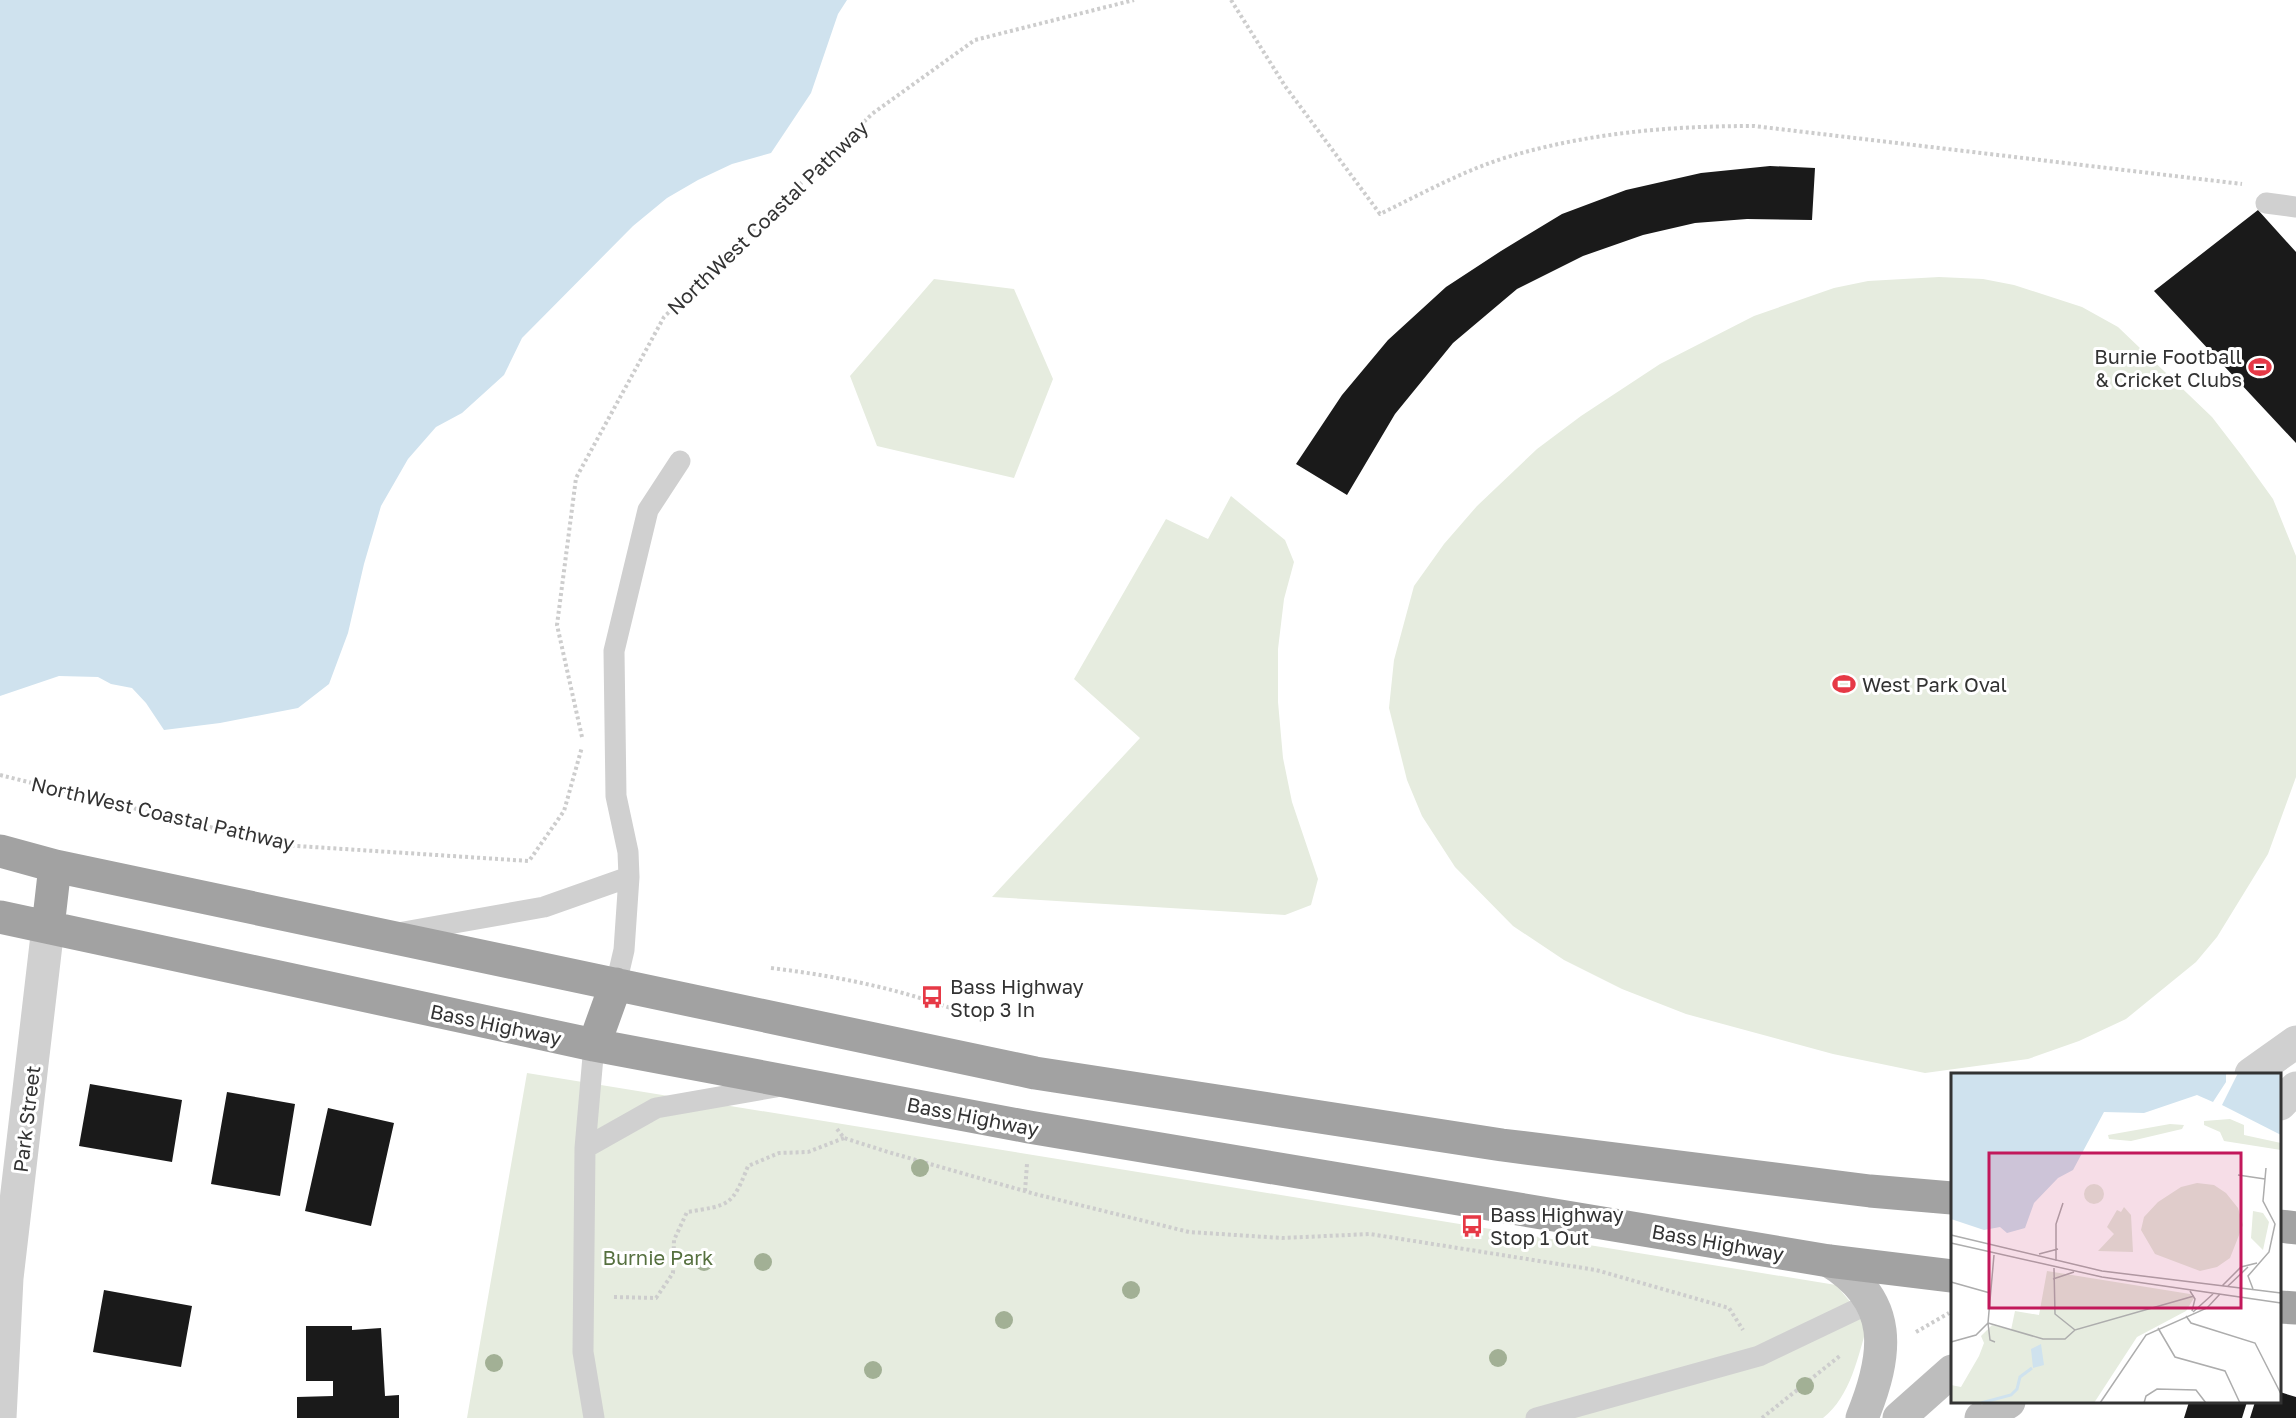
<svg xmlns="http://www.w3.org/2000/svg" width="2296" height="1418" font-family="'Golos Text',sans-serif">
  <style>
    .green { fill: #e6ecdf }
    .water { fill: #cfe2ee }
    .building { fill: #1a1a1a }
    .lines { fill: none; stroke-linecap: round; stroke-linejoin: round }
    .path { stroke: #cdcdcd; stroke-width: 4; stroke-dasharray: 3 3; stroke-linecap: butt }
    .service { stroke: #d0d0d0; stroke-width: 21 }
    .minor { stroke: #d0d0d0; stroke-width: 33 }
    .secondary { stroke: #bdbdbd; stroke-width: 33 }
    .trunk { stroke: #a2a2a2; stroke-width: 33 }
    .tree { fill: #a2b095 }
    .labels { text-anchor: middle; dominant-baseline: central; stroke-width: 6; stroke-linejoin: round; paint-order: stroke }
    .street-label { font-size: 20px; fill: #333; stroke: #fff }
    .poi-label { font-size: 20px; fill: #333; stroke: #fff; text-anchor: start }
    .park-label { font-size: 20px; fill: #56703f; stroke: #fff }
    .inset-river { fill: none; stroke: #cfe2ee; stroke-width: 3 }
    .inset-road { fill: none; stroke: #adadad; stroke-width: 1.5 }
    .view { fill: #c2185b; fill-opacity: 0.15; stroke: #c2185b; stroke-width: 3 }
    .inset-edge { fill: none; stroke: #333; stroke-width: 3 }
  </style>
  <rect width="100%" height="100%" fill="#fff"/>
  <!-- green -->
  <path class="green" d="M1939 277 1983 279 2014 285 2082 307 2118 327 2212 417 2242 456 2273 499 2296 556V777L2268 854 2217 937 2196 962 2126 1019 2079 1041 2028 1059 1925 1073 1833 1054 1686 1014 1622 989 1564 960 1513 926 1455 867 1422 816 1407 780 1389 708 1394 660 1414 586 1444 544 1477 506 1537 449 1581 416 1660 364 1754 316 1834 288 1868 281Z
    M934 279 1014 289 1053 379 1014 478 877 446 850 376Z
    M1231 496 1285 540 1294 562 1284 599 1278 649V702L1283 758 1292 802 1318 879 1311 905 1285 915 992 897 1140 738 1074 679 1166 519 1208 539Z
    M527 1073 1836 1285 1868 1323C1858 1356 1851 1396 1823 1418H467Z"/>
  <!-- water -->
  <path class="water" d="M0 0H847L838 14 811 93 771 153 732 164 698 180 667 198 633 226 522 338 504 375 462 413 436 427 408 459 381 506 364 564 348 633 329 684 298 708 220 723 164 730 146 703 132 688 111 684 98 677 59 676 0 696Z"/>
  <!-- building -->
  <path class="building" d="M1770 166 1815 168 1812 220 1747 219 1695 223 1643 235 1583 256 1517 289 1453 343 1395 414 1347 495 1296 464 1342 395 1388 340 1446 287 1501 251 1562 214 1626 190 1701 173Z
    M2258 210 2296 252V443L2154 291Z
    M90 1084 182 1100 172 1162 79 1146Z
    M227 1092 295 1104 280 1196 211 1184Z
    M328 1108 394 1123 371 1226 305 1211Z
    M104 1290 192 1306 181 1367 93 1352Z
    M306 1326H352V1330L381 1328 385 1396 399 1395V1418H297V1397L333 1396V1381H306Z
    M2280 1392 2296 1397V1418H2250L2255 1402H2280Z
    M2189 1402H2247L2242 1418H2184Z"/>
  <g class="lines">
    <!-- path -->
    <path class="path" d="M1231 0 1285 86 1380 214C1419 195 1459 173 1501 159 1585 133 1667 126 1754 126L2242 184
      M582 737 557 625 576 478 664 317 872 114 975 40 1134 0
      M0 775 282 845 529 861 564 811 582 747
      M771 968C845 977 915 992 984 1021
      M837 1129 844 1138 888 1152 1035 1194 1189 1232 1282 1238 1370 1234 1596 1270 1729 1308 1743 1330
      M1025 1191 1027 1164
      M614 1297 656 1298 673 1273 674 1240 687 1212C729 1205 732 1207 748 1166L779 1153 808 1152 844 1138
      M1916 1332 1949 1313
      M1762 1418 1841 1355"/>
    <!-- service -->
    <path class="service" d="M2266 203 2296 207
      M398 933 544 907 629 877
      M616 984 624 950 629 877 628 852 616 796 614 651 648 510 680 461
      M594 1045 585 1148 583 1352 594 1418
      M585 1148 656 1108 776 1087
      M1536 1418 1759 1356 1872 1302"/>
    <!-- minor -->
    <path class="minor" d="M2251 1074 2296 1042
      M2280 1104 2296 1088
      M0 1418 7 1278 48 927"/>
    <!-- secondary -->
    <path class="secondary" d="M1829 1261C1895 1301 1888 1354 1862 1418
      M1899 1418 1952 1371
      M1981 1418 2009 1402"/>
    <!-- trunk -->
    <path class="trunk" d="M0 851 55 866 1035 1073 1502 1145 1870 1191 1952 1198
      M0 917 594 1045 1029 1127 1829 1261 1952 1276
      M48 927 55 866
      M594 1045 616 984
      M2280 1226 2296 1228
      M2280 1307 2296 1308"/>
  </g>
  <!-- trees -->
  <g class="tree">
    <circle cx="920" cy="1168" r="9"/>
    <circle cx="704" cy="1262" r="9"/>
    <circle cx="763" cy="1262" r="9"/>
    <circle cx="1131" cy="1290" r="9"/>
    <circle cx="1004" cy="1320" r="9"/>
    <circle cx="1498" cy="1358" r="9"/>
    <circle cx="494" cy="1363" r="9"/>
    <circle cx="873" cy="1370" r="9"/>
    <circle cx="1805" cy="1386" r="9"/>
  </g>
  <!-- icons -->
  <defs>
    <g id="stadium-bare" transform="scale(1.8)"><path d="M0-5a6.5 5 0 1 0 0 10a6.5 5 0 1 0 0-10ZM-3.5-1.8h7v3.6h-7Z" fill="#e63946" stroke="#fff" stroke-width="2.5" paint-order="stroke"/></g>
    <g id="bus-bare" transform="scale(1.8)"><path d="M-5-6H5V4H4V6H2V4H-2V6H-4V4H-5ZM-3.5-4V0h7V-4ZM-3.5 1.2v1.5H-2V1.2ZM2 1.2v1.5H3.5V1.2Z" fill="#e63946" stroke="#fff" stroke-width="2.5" paint-order="stroke"/></g>
  </defs>
  <g fill-rule="evenodd">
    <use href="#stadium-bare" x="2260" y="367"/>
    <use href="#stadium-bare" x="1844" y="684"/>
    <use href="#bus-bare" x="932" y="997"/>
    <use href="#bus-bare" x="1472" y="1226"/>
  </g>
  <g class="labels">
    <!-- street labels -->
    <g class="street-label">
      <text transform="translate(767 217) rotate(-44)">NorthWest Coastal Pathway</text>
      <text transform="translate(163 813) rotate(13)">NorthWest Coastal Pathway</text>
      <text transform="translate(496 1024) rotate(12)">Bass Highway</text>
      <text transform="translate(973 1116) rotate(11)">Bass Highway</text>
      <text transform="translate(26 1119) rotate(-83)">Park Street</text>
      <text transform="translate(1718 1242) rotate(10)">Bass Highway</text>
    </g>
    <!-- poi labels -->
    <g class="poi-label">
      <text x="2242" y="356" text-anchor="end">Burnie Football<tspan x="2242" dy="23">&amp; Cricket Clubs</tspan></text>
      <text x="1862" y="684">West Park Oval</text>
      <text x="950" y="986">Bass Highway<tspan x="950" dy="23">Stop 3 In</tspan></text>
      <text x="1490" y="1214">Bass Highway<tspan x="1490" dy="23">Stop 1 Out</tspan></text>
    </g>
    <!-- park labels -->
    <g class="park-label">
      <text x="658" y="1257">Burnie Park</text>
    </g>
  </g>
  <!-- overview -->
  <g transform="translate(1951 1073)">
    <rect width="330" height="330" fill="#fff"/>
    <path d="M279 46 293 52V62L330 70V77L273 68 269 59 253 52V48ZM219 51 233 52 231 56 180 68 158 66 157 62ZM246 110 263 112 275 120 287 135 292 152 279 185 266 194 249 198 204 181 190 157 193 144 207 129 230 114ZM133 121a10 10 0 1 1 20 0a10 10 0 1 1-20 0ZM173 134 180 142 182 179 147 178 163 161 156 154 166 137 170 139ZM302 138 312 140 318 149 312 177 300 165ZM96 198 239 221 243 225 235 238 186 264 143 330H0V312L10 314 28 283 33 270 30 263 41 252 60 257 64 238 88 242Z" fill="#e6ecdf"/>
    <path d="M0 0H275V9L262 29 246 22 193 40 153 39 122 97 107 105 83 130 74 155 56 160 49 154 33 157 0 146ZM287 0H330V62L271 32ZM90 271 93 292 82 295 80 276Z" fill="#cfe2ee"/>
    <path class="inset-river" d="M30 330 60 322 66 316 69 304 81 295"/>
    <path class="inset-road" d="M287 102 314 106M0 162 151 198 330 220M0 170 151 204 330 230M88 181 107 176M43 182 37 250 39 267 44 269M105 188V151L112 130M103 195 104 241 124 257 243 223M102 206 123 199M0 209 39 220M271 213 290 194 306 190M277 213 297 194M302 216 297 203 318 179 324 151 312 128 315 95M239 218 244 226 241 238M242 239 262 221M235 243 240 250 304 270 330 321M37 250 92 266H114L124 257M207 255 224 284 274 298 289 330M0 269 25 262 37 250M149 330 195 262 256 235 269 221M193 330 195 323 206 316 245 317 255 330"/>
    <path class="view" d="M38 80H290V235H38Z"/>
    <rect width="330" height="330" class="inset-edge"/>
  </g>
</svg>
